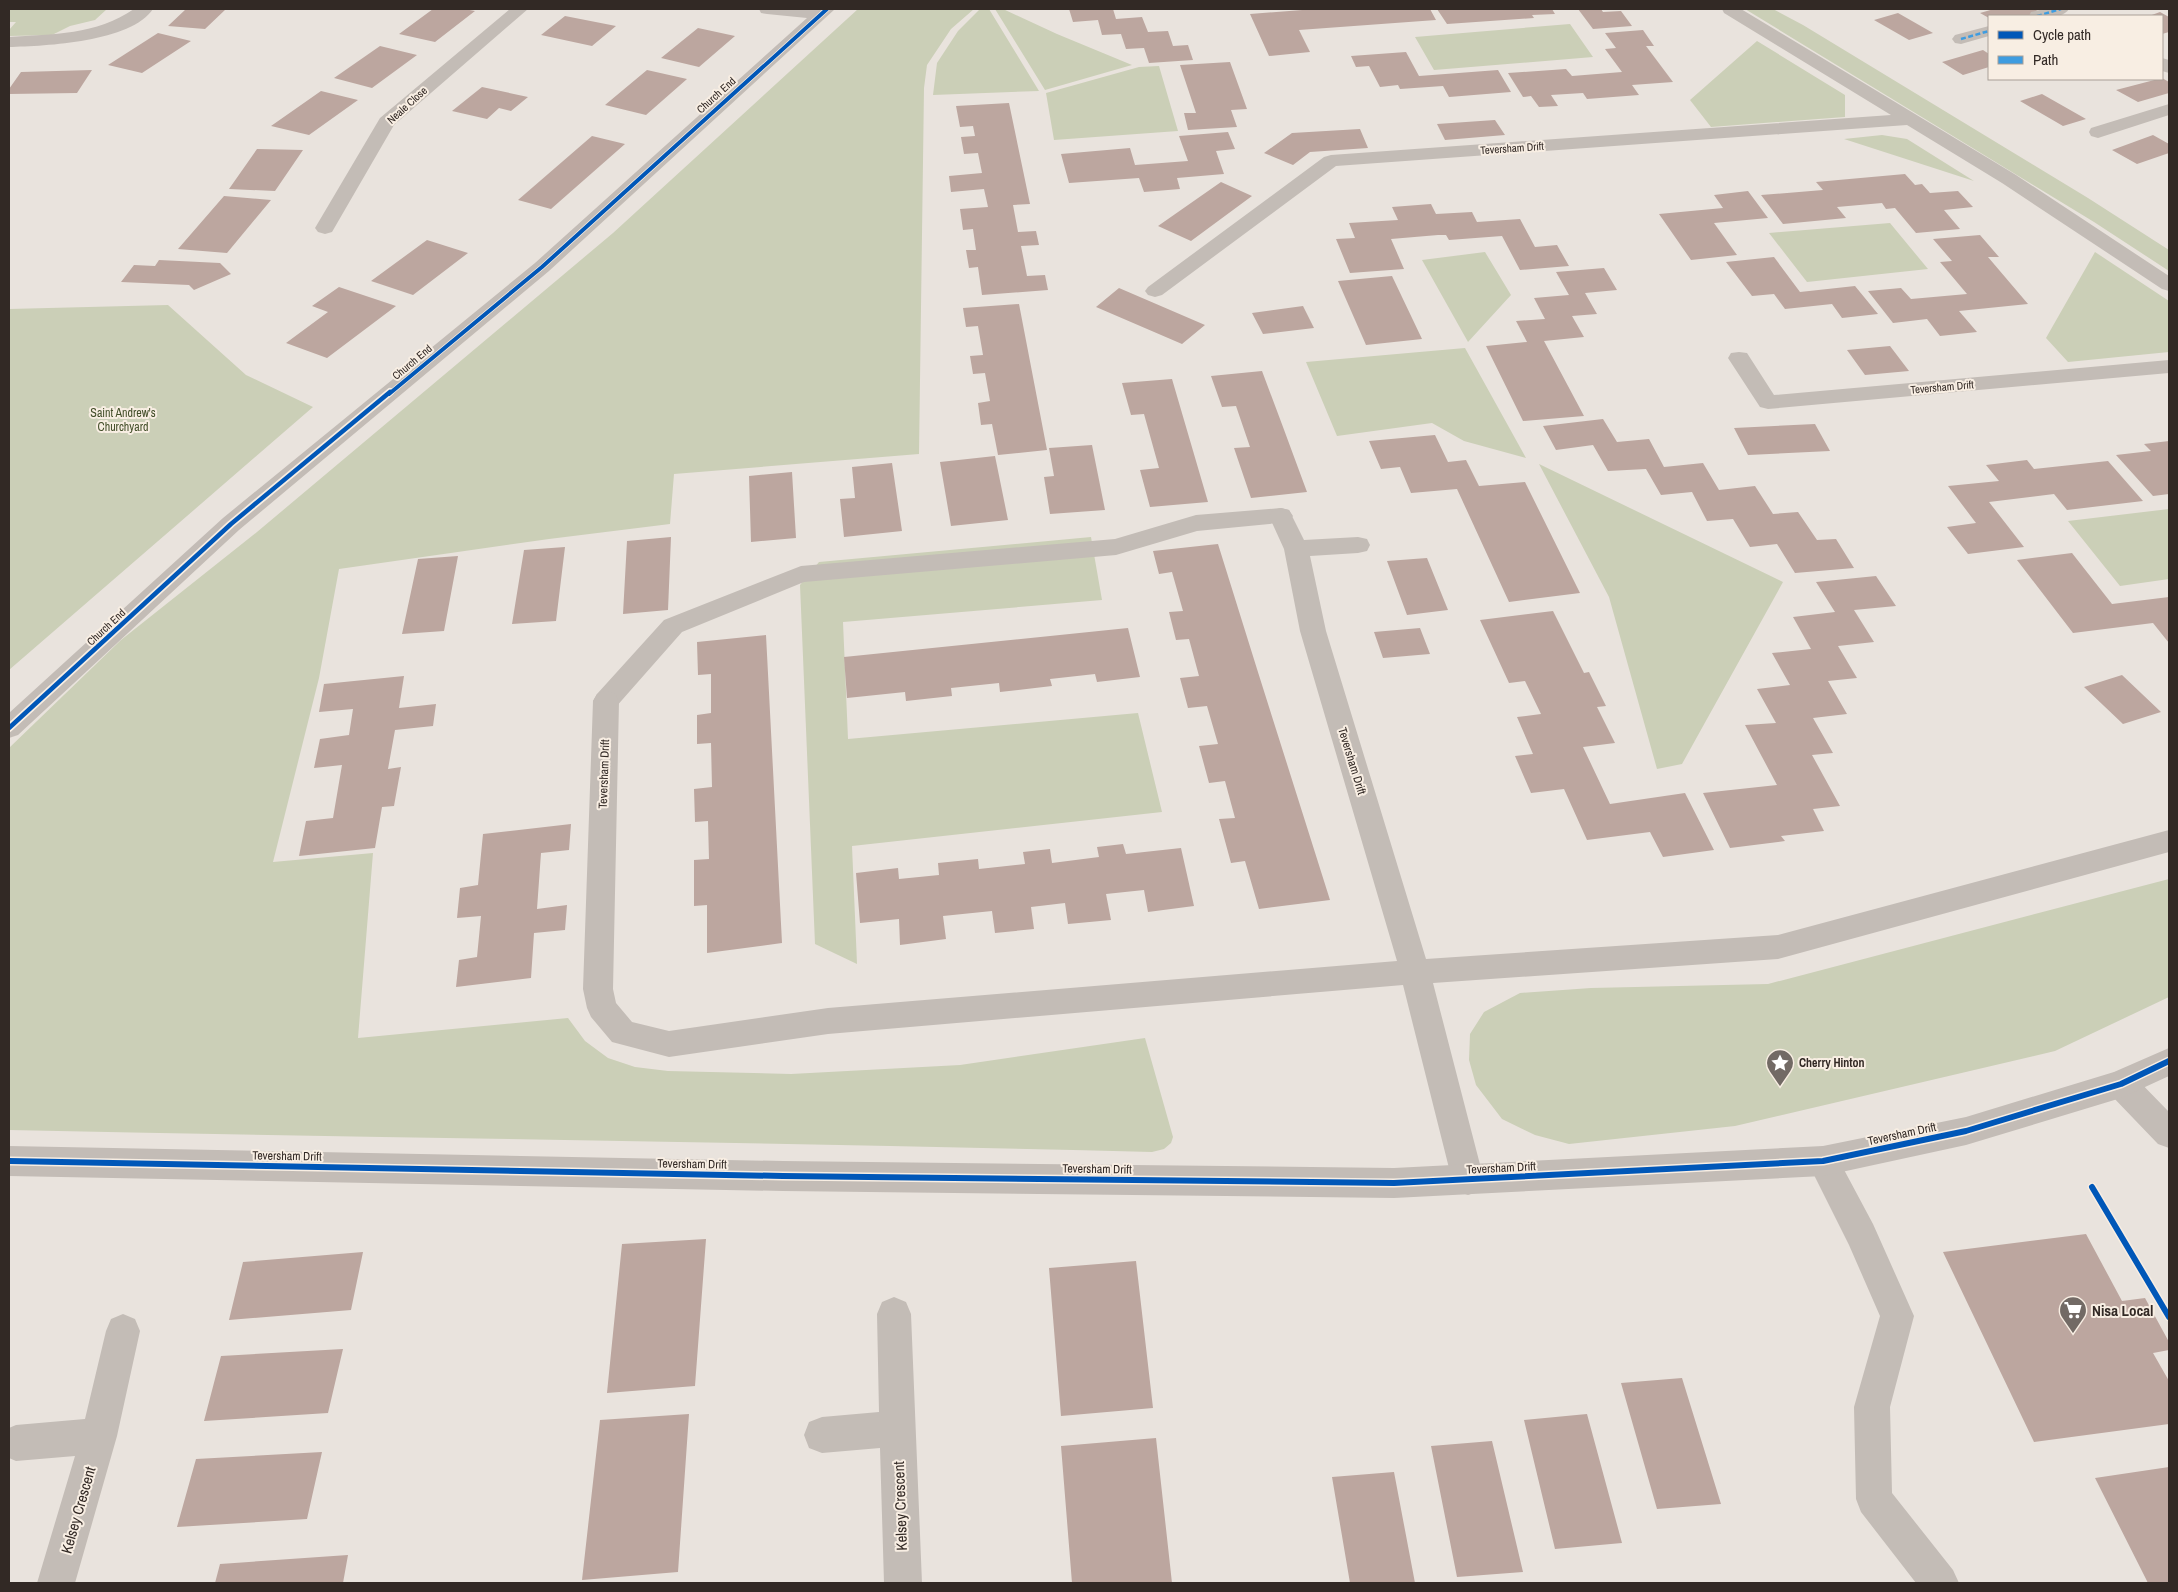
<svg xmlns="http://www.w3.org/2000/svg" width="2178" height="1592" font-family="'Archivo Narrow',sans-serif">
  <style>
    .green { fill: #cbcfb7 }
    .building { fill: #bca69f }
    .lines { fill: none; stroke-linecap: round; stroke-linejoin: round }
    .service { fill: #c3bcb6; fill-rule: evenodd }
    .minor { fill: #c3bcb6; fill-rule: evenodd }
    .tertiary { fill: #c3bcb6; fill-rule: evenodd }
    .quiet { stroke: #3e9ce0; stroke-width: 2.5; stroke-dasharray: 5 2.5; stroke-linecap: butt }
    .cycleway-far2-casing { stroke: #f8eee3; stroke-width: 5.5 }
    .cycleway-far1-casing { stroke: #f8eee3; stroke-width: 8 }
    .cycleway-casing { stroke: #f8eee3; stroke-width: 9 }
    .cycleway-far2 { stroke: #0057b8; stroke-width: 4 }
    .cycleway-far1 { stroke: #0057b8; stroke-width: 4.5 }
    .cycleway { stroke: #0057b8; stroke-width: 6 }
    .labels { text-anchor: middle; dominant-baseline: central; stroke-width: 4; stroke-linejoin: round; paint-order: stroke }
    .far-street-label { font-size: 11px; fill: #322925; stroke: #f8eee3 }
    .park-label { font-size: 12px; fill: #434f2a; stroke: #f8eee3 }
    .street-label { font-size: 12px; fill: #322925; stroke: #f8eee3 }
    .poi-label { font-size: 12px; font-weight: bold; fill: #322925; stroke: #f8eee3; text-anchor: start }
    .near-poi-label { font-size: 15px; font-weight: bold; fill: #322925; stroke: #f8eee3; text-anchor: start }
    .near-street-label { font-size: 15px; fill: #322925; stroke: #f8eee3 }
  </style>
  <rect width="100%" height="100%" fill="#e9e3dd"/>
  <!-- green -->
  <path class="green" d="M9 9H107L95 20 70 26 52 35 9 36V30L16 22H9Z
    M858 9H974L951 29 927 65 924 88 919 454 674 474 670 524 549 539 339 569 319 678 273 862 373 853 358 1038 568 1018 585 1041 608 1058 635 1067 668 1071 791 1074 960 1065 1145 1038 1173 1137 1171 1143 1164 1149 1152 1152C771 1142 390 1138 9 1130V748L121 640 257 532 613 233Z
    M980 9H989L1039 91 933 95 937 63 958 31Z
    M995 9H1003L1057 34 1132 65 1045 90Z
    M1745 9H1773L1803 25 2088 198 2169 250V271L2094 222Z
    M1570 24 1593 57 1434 70 1415 37Z
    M1757 41 1845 95V117L1711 127 1690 100Z
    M1159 66 1178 131 1054 140 1046 93 1139 67Z
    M1882 135 1907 139 1974 181 1844 139Z
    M1890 223 1928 269 1807 282 1769 233Z
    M1485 252 1511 295 1468 342 1422 260Z
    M2095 252 2169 301V352L2068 362 2046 338Z
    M168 305 246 375 313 407 9 670V309Z
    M1465 348 1526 458 1464 441 1432 423 1337 436 1306 362Z
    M1539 464 1783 582 1682 764 1657 769 1609 597Z
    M2169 509V579L2120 586 2068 521Z
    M1091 537 1102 600 843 622 848 739 1138 713 1162 812 852 846 857 964 815 944 800 585 819 562Z
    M2169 879V997L2055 1051 1735 1126 1569 1144 1535 1135 1502 1119 1476 1085 1469 1060 1470 1034 1484 1012 1520 993 1591 988 1768 984Z"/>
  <!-- building -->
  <path class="building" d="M186 9H226L205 29 168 26Z
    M433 9H464L475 11 435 42 399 34Z
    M1069 9H1113L1116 19 1142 17 1148 32 1168 31 1173 46 1188 45 1193 60 1149 63 1144 48 1126 49 1121 34 1102 35 1098 20 1073 22Z
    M1315 9H1430L1436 20 1299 30 1310 52 1269 56 1250 14Z
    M1437 9H1552L1555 14 1532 15 1534 18 1447 24Z
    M1578 9H1601L1603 12 1621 11 1632 26 1593 29Z
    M1994 9H2034L2042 13 2032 16H1989V18L1980 13Z
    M2160 12 2169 17V32L2162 34V16H2149Z
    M1898 13 1933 33 1909 40 1874 20Z
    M565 16 616 26 592 46 541 35Z
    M698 28 735 36 699 67 661 58Z
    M1643 30 1654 46H1646L1673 82 1632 85 1639 95 1587 99 1583 93 1551 95 1558 106 1539 107 1531 96 1523 97 1508 73 1566 69 1572 76 1622 72 1605 49 1616 48 1605 33Z
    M158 33 191 41 142 73 108 65Z
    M380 46 417 55 372 88 334 78Z
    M1983 50 1989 54V67L1963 75 1942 62Z
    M1406 52 1419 76 1498 70 1511 92 1449 97 1443 86 1400 89 1398 85 1380 87 1369 66 1356 67 1351 56Z
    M1230 62 1247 109 1231 110 1237 127 1188 130 1184 113H1196L1180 65Z
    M92 70 77 93 9 94V89L21 72Z
    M647 70 687 79 646 115 605 105Z
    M2162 78 2169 82V93L2138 102 2116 90Z
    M482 87 528 97 511 111 499 108 487 119 452 111Z
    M321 91 358 100 309 135 271 126Z
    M2042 94 2086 119 2063 126 2020 101Z
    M1009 103 1030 204 1013 205 1018 232 1036 231 1039 245 1021 246 1027 276 1045 275 1048 290 982 295 978 267 969 268 966 250H976L973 229 963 230 960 209 988 207 984 189 951 192 949 176 982 173 978 153 964 154 961 137 975 136 973 126 960 127 956 106Z
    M1495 120 1505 135 1445 140 1437 124Z
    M1360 129 1368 148 1310 152 1293 165 1264 153 1292 133Z
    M1228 132 1235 149 1216 151 1224 174 1177 178 1180 189 1144 192 1139 178 1069 183 1061 154 1130 148 1135 165 1188 161 1179 136Z
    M2153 135 2169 144V153L2137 164 2112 150Z
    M592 136 625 144 551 209 518 200Z
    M257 149 303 150 275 191 229 189Z
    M1905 174 1915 185 1922 184 1930 193 1958 191 1973 207 1944 210 1960 229 1916 233 1895 208 1886 209 1882 203 1837 207 1846 218 1783 224 1761 195 1823 190 1816 182Z
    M1221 182 1252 196 1191 241 1158 226Z
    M1748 191 1768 218 1714 223 1737 255 1691 260 1659 214 1723 208 1714 195Z
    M224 196 271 200 227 253 178 249Z
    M1431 204 1436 214 1472 212 1477 222 1520 219 1535 247 1557 245 1569 266 1520 270 1502 236 1449 240 1446 235H1438L1391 239 1404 269 1350 273 1336 239 1355 238 1349 223 1398 220 1392 207Z
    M1980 235 1999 257H1988L2028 304 1959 311 1977 332 1940 336 1927 319 1893 323 1868 291 1901 288 1911 299 1967 294 1940 262 1952 261 1933 239Z
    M427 240 468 253 413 295 371 281Z
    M1774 257 1800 292 1855 286 1878 314 1842 318 1832 304 1785 309 1774 294 1752 296 1726 262Z
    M159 260 220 263 231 274 194 290 189 285 121 282 134 265 155 266Z
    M1604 268 1617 290 1585 293 1597 314 1572 316 1584 337 1544 341 1584 416 1523 421 1486 346 1527 342 1516 321 1545 319 1534 298 1569 295 1556 272Z
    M1392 276 1422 339 1366 345 1338 281Z
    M339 287 396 306 327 358 286 343 328 312 312 306Z
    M1119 288 1205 325 1182 344 1096 307Z
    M1019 304 1047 450 998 455 992 424 981 425 978 403 990 401 985 373 973 374 970 356 983 355 978 326 966 327 963 308Z
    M1303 306 1314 328 1263 334 1252 313Z
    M1890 346 1909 371 1865 375 1847 350Z
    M1262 371 1283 427 1307 492 1251 498 1234 448 1250 447 1236 406 1222 407 1211 376Z
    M1172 379 1208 502 1150 507 1140 470 1159 468 1144 414 1131 415 1122 383Z
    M1603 419 1617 442 1649 439 1664 467 1703 463 1719 490 1755 486 1773 514 1798 512 1817 540 1836 539 1854 568 1795 573 1777 544 1750 547 1733 519 1707 521 1692 492 1661 495 1646 469 1608 471 1593 445 1556 450 1543 426Z
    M1815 424 1830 451 1748 455 1734 428Z
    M1435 435 1448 462 1466 460 1479 486 1525 482 1580 593 1509 602 1457 489 1411 493 1400 467 1381 469 1369 441Z
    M2169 441V494L2153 496 2116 455 2151 451 2144 444Z
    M1092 445 1105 510 1050 514 1044 477 1054 476 1049 448Z
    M995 456 1008 520 951 526 940 462Z
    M2027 460 2034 469 2108 461 2143 501 2067 510 2054 494 1989 502 2024 547 1968 554 1947 527 1976 523 1948 486 1999 481 1986 465Z
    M892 463 902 531 844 537 840 499 855 498 852 467Z
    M792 472 796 538 751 542 749 476Z
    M671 537 668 610 623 614 627 541Z
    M1218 544 1257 669 1330 900 1259 909 1245 861 1231 863 1219 819 1235 818 1225 781 1209 783 1199 746 1218 744 1207 706 1188 708 1180 678 1199 676 1189 639 1176 640 1169 612 1183 611 1172 572 1159 574 1153 551Z
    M565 547 556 621 512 624 524 550Z
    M2072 553 2112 604 2169 597V643L2153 623 2073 633 2017 560Z
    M458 556 444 631 402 634 418 559Z
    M1427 558 1448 610 1407 615 1387 561Z
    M1876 576 1896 606 1854 610 1874 642 1838 646 1857 678 1828 681 1847 714 1813 718 1833 753 1812 755 1840 806 1813 809 1824 831 1781 836 1785 841 1730 848 1703 793 1777 785 1745 725 1776 723 1757 689 1790 685 1772 653 1811 649 1793 617 1835 612 1816 582Z
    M1553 611 1584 673 1589 672 1606 706 1597 707 1615 743 1583 747 1610 804 1685 793 1714 850 1663 857 1650 832 1587 840 1564 789 1531 793 1515 756 1533 754 1517 717 1541 714 1525 681 1509 683 1480 620Z
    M1128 628 1140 677 1097 682 1095 674 1050 679 1052 686 1000 692 999 683 951 688 952 696 906 701 905 692 847 698 844 657Z
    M1420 628 1430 654 1383 658 1374 632Z
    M766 635 782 943 707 953V905L694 906V860L709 859 708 821 695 822 694 789 712 787 711 743 697 744V715L711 713V674L698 675 697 642Z
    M2122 675 2161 712 2123 724 2084 687Z
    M404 676 399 708 436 704 433 726 395 730 388 769 401 767 394 806 382 807 375 848 299 856 306 821 333 818 342 765 314 768 320 739 349 735 353 709 319 712 324 684Z
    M571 824 569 850 541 853 537 909 567 905 565 930 534 933 531 978 456 987 459 960 477 957 481 916 457 918 460 888 478 885 483 834Z
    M1123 844 1126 854 1181 848 1194 906 1148 912 1144 890 1106 894 1111 920 1068 924 1065 903 1031 907 1034 929 995 933 992 911 943 916 946 939 900 945 899 919 860 923 856 873 898 868 899 879 939 875 938 863 978 859 979 869 1025 864 1023 852 1050 849 1052 863 1099 857 1097 847Z
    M2086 1234 2122 1301 2145 1298 2169 1342V1350L2153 1353 2169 1381V1424L2034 1442 1943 1252Z
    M706 1239 695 1386 607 1393 622 1244Z
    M363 1252 351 1310 229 1320 243 1262Z
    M1136 1261 1153 1408 1061 1416 1049 1268Z
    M343 1349 328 1413 204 1421 221 1356Z
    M1682 1378 1721 1504 1657 1509 1621 1383Z
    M689 1414 678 1572 582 1580 600 1420Z
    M1587 1414 1622 1543 1555 1549 1524 1420Z
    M1156 1438 1172 1583H1072L1061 1446Z
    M1492 1441 1523 1572 1457 1577 1431 1446Z
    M322 1452 307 1519 177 1527 196 1459Z
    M2169 1467V1583H2148L2095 1478Z
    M1394 1472 1415 1583H1350L1332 1477Z
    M348 1555 343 1583H215L220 1564Z"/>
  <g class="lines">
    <!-- service -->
    <path class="service" d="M1281 508 1289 510 1293 516 1289 522 1197 531 1116 555 804 582 682 632 615 708 606 711 597 708 593 701 597 694 664 620 801 566 1115 539 1196 515Z
      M2121 1070 2132 1074 2169 1112V1148L2158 1144 2110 1094 2105 1084 2110 1074Z
      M1823 1146 1834 1151 1873 1224 1914 1316 1890 1407 1892 1493 1953 1570 1959 1583H1916L1861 1512 1856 1499 1854 1407 1880 1316 1849 1245 1807 1161 1812 1151Z"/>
    <!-- minor -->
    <path class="minor" d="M134 9H153C131 42 46 46 9 47V37C53 34 96 35 134 9Z
      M510 9H528L394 125 332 232 325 234 318 232 315 228 380 118Z
      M759 9H835L549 271 239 530 18 735 9 738V713L223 518 535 263 807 18 767 14 761 13Z
      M1722 9H1741L2016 175 2169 276V291L2162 289 2002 183 1907 125 1336 166 1162 295 1155 297 1148 295 1145 291 1148 287 1324 157 1331 155 1891 115 1724 13Z
      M2044 9H2069C2062 20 2040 17 2029 16L2031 12Z
      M1989 26V36L1961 44 1955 43 1952 39 1955 35Z
      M2162 58 2169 60V73L2162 71Z
      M2169 104V115L2098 138 2091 136 2089 132 2091 128Z
      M1739 352 1747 353 1774 395 2169 360V373L1768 409 1760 407 1728 358 1731 353Z
      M1281 508 1289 510 1304 540 1358 537 1367 539 1370 545 1367 551 1358 553 1310 556 1326 631 1426 959 1778 935 2169 830V852L1778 959 1433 983 1484 1180 1480 1191 1468 1195 1456 1191 1452 1180 1403 985 828 1034 669 1057 612 1042 591 1017 587 1008 583 989 593 701 597 694 606 691 615 694 619 701 613 989 616 1003 632 1022 669 1031 828 1008 1397 961 1300 631 1284 549 1269 516 1273 510Z
      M894 1297 906 1302 911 1314 922 1583H884L880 1448 822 1453 809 1448 804 1435 809 1422 822 1417 879 1412 877 1314 882 1302Z
      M123 1314 135 1319 140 1331 117 1436 75 1583H37L75 1456 16 1461 9 1458V1428L16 1425 85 1419 106 1331 111 1319Z"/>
    <!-- tertiary -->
    <path class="tertiary" d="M2169 1048V1076L2121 1098 1966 1145 1823 1176 1394 1198 783 1191 9 1176V1146L783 1161 1394 1168 1823 1146 1966 1117 2114 1072Z"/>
    <!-- quiet -->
    <path class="quiet" d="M2037 16 2061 9
      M1961 39 1989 31"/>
    <!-- cycleway-far2 casing -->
    <g class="cycleway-far2-casing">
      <path id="cycleway-far2" d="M389 394 542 267 827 9"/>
    </g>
    <!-- cycleway-far1 casing -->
    <g class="cycleway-far1-casing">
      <path id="cycleway-far1" d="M9 728 231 524 390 392"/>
    </g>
    <!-- cycleway casing -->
    <g class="cycleway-casing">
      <path id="cycleway" d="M9 1161 783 1176 1394 1183 1823 1161 1966 1131 2121 1084 2169 1061
        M2092 1187 2169 1317"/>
    </g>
    <!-- cycleway-far2 -->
    <use href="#cycleway-far2" class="cycleway-far2"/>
    <!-- cycleway-far1 -->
    <use href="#cycleway-far1" class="cycleway-far1"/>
    <!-- cycleway -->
    <use href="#cycleway" class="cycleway"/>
  </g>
  <!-- icons -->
  <defs>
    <g id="sight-pin" transform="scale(1.4375)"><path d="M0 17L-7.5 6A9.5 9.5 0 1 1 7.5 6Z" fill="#726a65" stroke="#f8eee3"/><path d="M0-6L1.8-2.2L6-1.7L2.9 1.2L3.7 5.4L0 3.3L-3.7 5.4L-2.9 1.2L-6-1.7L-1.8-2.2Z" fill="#fff"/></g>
    <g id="supermarket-pin" transform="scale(1.4375)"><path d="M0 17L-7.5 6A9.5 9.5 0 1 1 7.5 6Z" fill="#726a65" stroke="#f8eee3"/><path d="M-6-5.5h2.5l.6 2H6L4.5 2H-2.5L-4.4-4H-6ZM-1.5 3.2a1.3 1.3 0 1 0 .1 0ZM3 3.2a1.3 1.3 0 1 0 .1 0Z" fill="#fff"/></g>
  </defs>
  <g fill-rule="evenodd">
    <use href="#sight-pin" x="1780" y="1063"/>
    <use href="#supermarket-pin" x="2073" y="1310"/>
  </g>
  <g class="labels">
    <!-- far-street labels -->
    <g class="far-street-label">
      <text transform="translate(716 95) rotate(-42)">Church End</text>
      <text transform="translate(407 105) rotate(-42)">Neale Close</text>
      <text transform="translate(1512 148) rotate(-4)">Teversham Drift</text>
      <text transform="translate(412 362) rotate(-40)">Church End</text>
      <text transform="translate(1942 387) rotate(-5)">Teversham Drift</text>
      <text transform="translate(106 627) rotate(-43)">Church End</text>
    </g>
    <!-- park labels -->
    <g class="park-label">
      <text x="123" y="413">Saint Andrew's<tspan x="123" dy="14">Churchyard</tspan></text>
    </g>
    <!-- street labels -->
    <g class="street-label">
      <text transform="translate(1352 761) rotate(73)">Teversham Drift</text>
      <text transform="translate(604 774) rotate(-88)">Teversham Drift</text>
      <text transform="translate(1902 1134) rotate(-12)">Teversham Drift</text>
      <text transform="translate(287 1156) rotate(1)">Teversham Drift</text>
      <text transform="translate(692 1164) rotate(1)">Teversham Drift</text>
      <text transform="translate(1501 1168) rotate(-3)">Teversham Drift</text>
      <text transform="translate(1097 1169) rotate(1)">Teversham Drift</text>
    </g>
    <!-- poi labels -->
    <g class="poi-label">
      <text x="1799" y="1063">Cherry Hinton</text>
    </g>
    <!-- near-poi labels -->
    <g class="near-poi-label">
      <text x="2092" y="1310">Nisa Local</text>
    </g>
    <!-- near-street labels -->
    <g class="near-street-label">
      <text transform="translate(900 1506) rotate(-92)">Kelsey Crescent</text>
      <text transform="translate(78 1510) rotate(-74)">Kelsey Crescent</text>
    </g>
  </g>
  <!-- border -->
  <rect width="2178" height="1592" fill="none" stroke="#322925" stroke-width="20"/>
  <!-- legend -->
  <rect x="1988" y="15" width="175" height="65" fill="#f8eee3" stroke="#a99f97"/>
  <rect x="1998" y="31" width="25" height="8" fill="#0057b8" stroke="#a99f97"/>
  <text x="2033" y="40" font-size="15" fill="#322925">Cycle path</text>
  <rect x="1998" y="56" width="25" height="8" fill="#3e9ce0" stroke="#a99f97"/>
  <text x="2033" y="65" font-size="15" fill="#322925">Path</text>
</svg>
